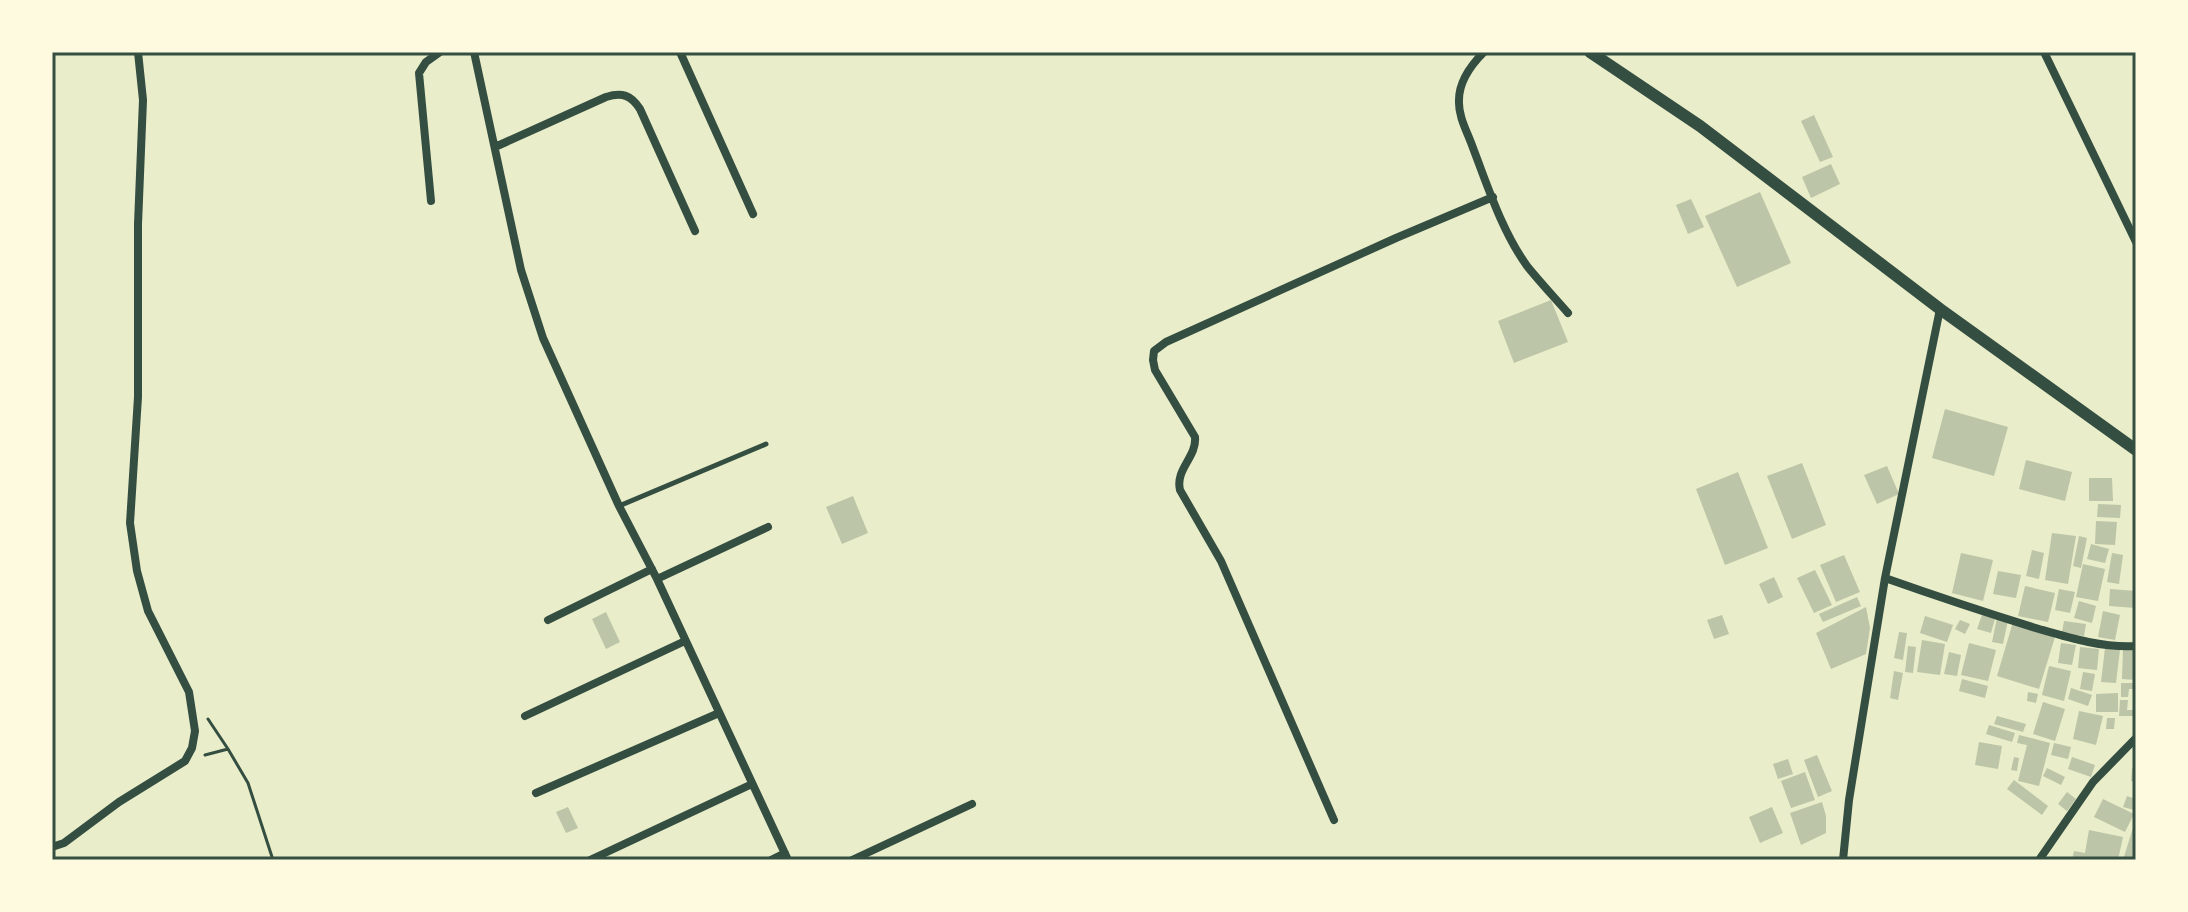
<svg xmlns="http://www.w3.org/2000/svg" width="2188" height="912" font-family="Poppins,sans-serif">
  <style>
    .building { fill: #bcc5a7 }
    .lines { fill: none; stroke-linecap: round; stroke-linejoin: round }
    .path { stroke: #344e41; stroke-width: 3 }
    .service { stroke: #344e41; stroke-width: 5 }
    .minor { stroke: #344e41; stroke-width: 8 }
    .tertiary { stroke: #344e41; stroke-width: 12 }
    .neatline { fill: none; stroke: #344e41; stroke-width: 3 }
  </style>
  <rect width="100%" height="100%" fill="#e9edc9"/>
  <!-- building -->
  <path class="building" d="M1814 115 1833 157 1820 162 1801 121Z
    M1831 164 1840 184 1811 198 1802 177Z
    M1760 192 1791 263 1737 287 1705 216Z
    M1691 199 1704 227 1688 234 1676 205Z
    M1551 300 1568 342 1514 363 1498 321Z
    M1945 409 2008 427 1994 476 1932 458Z
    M2026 460 2072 472 2065 501 2019 489Z
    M1802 463 1826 525 1792 539 1767 476Z
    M1887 466 1899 494 1877 504 1864 475Z
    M1738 472 1768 548 1725 565 1696 489Z
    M2089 478H2112L2113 501H2089Z
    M853 496 868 533 842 544 826 507Z
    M2098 504 2121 505 2120 518 2097 517Z
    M2096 521 2117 522 2115 545 2095 544Z
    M2052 533 2076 536 2068 584 2045 580Z
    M2079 536 2087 538 2081 568 2073 566Z
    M2091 544 2109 549 2105 563 2087 559Z
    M2032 550 2044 553 2039 579 2026 576Z
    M1961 553 1993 560 1983 601 1952 593Z
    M2112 553 2123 555 2119 584 2107 582Z
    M1844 555 1860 592 1836 602 1820 565Z
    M2083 564 2105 569 2098 601 2076 597Z
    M1815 570 1832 605 1814 613 1797 578Z
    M1998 571 2021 575 2016 598 1993 594Z
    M1774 577 1783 597 1768 604 1759 584Z
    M2025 586 2055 593 2048 622 2018 616Z
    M2059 589 2075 592 2070 613 2055 610Z
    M2110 589 2136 591V608L2109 606Z
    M1857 597 1861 606 1823 622 1819 614Z
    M2079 601 2096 606 2092 623 2074 618Z
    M1866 607 1870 628 1866 654 1831 669 1816 633Z
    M2103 611 2120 615 2115 640 2098 637Z
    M606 612 620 642 606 649 592 619Z
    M1722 615 1729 634 1714 639 1707 620Z
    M1982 615 1995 619 1991 633 1977 629Z
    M1925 616 1953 625 1947 642 1920 633Z
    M1997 618 2008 620 2003 644 1992 642Z
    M1960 620 1970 624 1965 634 1955 629Z
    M2064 621 2086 624 2084 636 2062 633Z
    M2013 622 2055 637 2039 689 1997 676Z
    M1899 632 1907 633 1903 660 1894 658Z
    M1922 640 1945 644 1940 675 1917 672Z
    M1969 643 1996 650 1988 681 1961 675Z
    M2061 643 2076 645 2072 665 2058 663Z
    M1908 646 1916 647 1913 673 1905 672Z
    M2080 647 2099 649 2097 670 2078 668Z
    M2105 648 2120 650 2116 683 2101 682Z
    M2123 649 2136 650V680L2122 679Z
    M1949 652 1961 655 1957 676 1944 674Z
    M2049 666 2071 671 2064 701 2042 695Z
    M1894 671 1903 673 1898 700 1890 698Z
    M2083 672 2095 674 2092 691 2080 689Z
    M1962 679 1988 686 1985 698 1959 691Z
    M2121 683H2134V689H2129L2128 697H2121Z
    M2071 688 2092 695 2088 706 2068 699Z
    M2028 692 2038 694 2036 703 2027 701Z
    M2118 693V712H2096V694Z
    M2120 700H2128L2127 710H2136V716H2119Z
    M2043 702 2065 709 2055 741 2033 734Z
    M2079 711 2103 716 2096 745 2073 739Z
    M1997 716 2026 724 2023 732 1994 724Z
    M2107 718H2115L2114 729H2106Z
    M1989 725 2015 733 2012 742 1986 734Z
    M2019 735 2050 743 2039 786 2018 781 2027 745 2017 743Z
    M1979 742 2002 746 1998 769 1975 765Z
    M2054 743 2071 747 2068 759 2051 755Z
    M1817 755 1832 791 1818 797 1804 760Z
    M2014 757 2019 758 2017 771 2011 770Z
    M2072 757 2095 765 2091 777 2068 769Z
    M1788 759 1793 774 1778 779 1773 764Z
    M2047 768 2065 777 2061 785 2043 776Z
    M2132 768H2136V782L2131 781Z
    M1805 772 1815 800 1791 808 1781 781Z
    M2014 780 2048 806 2042 815 2007 789Z
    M2067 792 2076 799 2067 811 2058 804Z
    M2127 796 2136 799 2134 810 2123 807Z
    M2103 799 2134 814 2125 832 2094 817Z
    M1822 802 1826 816V833L1801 845 1790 813Z
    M568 807 578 828 566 833 556 812Z
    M1772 807 1783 833 1760 843 1749 817Z
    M2135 821 2136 860H2123Z
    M2089 830 2123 837 2118 860H2072L2074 851 2085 853Z"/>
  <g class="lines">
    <!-- path -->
    <path class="path" d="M208 719 228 749 248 783 273 860
      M205 755 228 749"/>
    <!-- service -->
    <path class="service" d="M619 506 766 444"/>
    <!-- minor -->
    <path class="minor" d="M474 52 521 270 543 338 619 506 657 579 788 860
      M680 52 753 214
      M1484 52C1471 65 1459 81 1459 100 1458 117 1468 133 1473 148 1488 187 1502 231 1527 266 1540 282 1554 297 1568 313
      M2044 52 2136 242
      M495 147 606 97C622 92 631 95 640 109L695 231
      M431 201 419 73 426 62 440 52
      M1885 578C1936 596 1987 613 2039 629 2070 638 2103 648 2136 646
      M657 579 768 527
      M548 620 652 569
      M525 716 685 641
      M536 793 719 713
      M1334 820 1221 561 1180 490C1175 469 1197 457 1195 437L1155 370 1153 360 1154 351 1166 342 1396 238 1493 197
      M52 847 64 843 119 802 185 761 192 748 195 731 189 692 148 611 137 571 130 523 138 397V224L143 100 138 52
      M590 860 752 784
      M771 860 785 853
      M852 860 972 804
      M1843 860 1849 800 1885 578 1940 309
      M2039 860 2093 782 2136 738"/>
    <!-- tertiary -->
    <path class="tertiary" d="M1590 52 1700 126 1940 309 2136 450"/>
  </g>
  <!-- border -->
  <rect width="2188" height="912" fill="none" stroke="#fefae0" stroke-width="108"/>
  <rect x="54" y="54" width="2080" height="804" class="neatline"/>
</svg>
